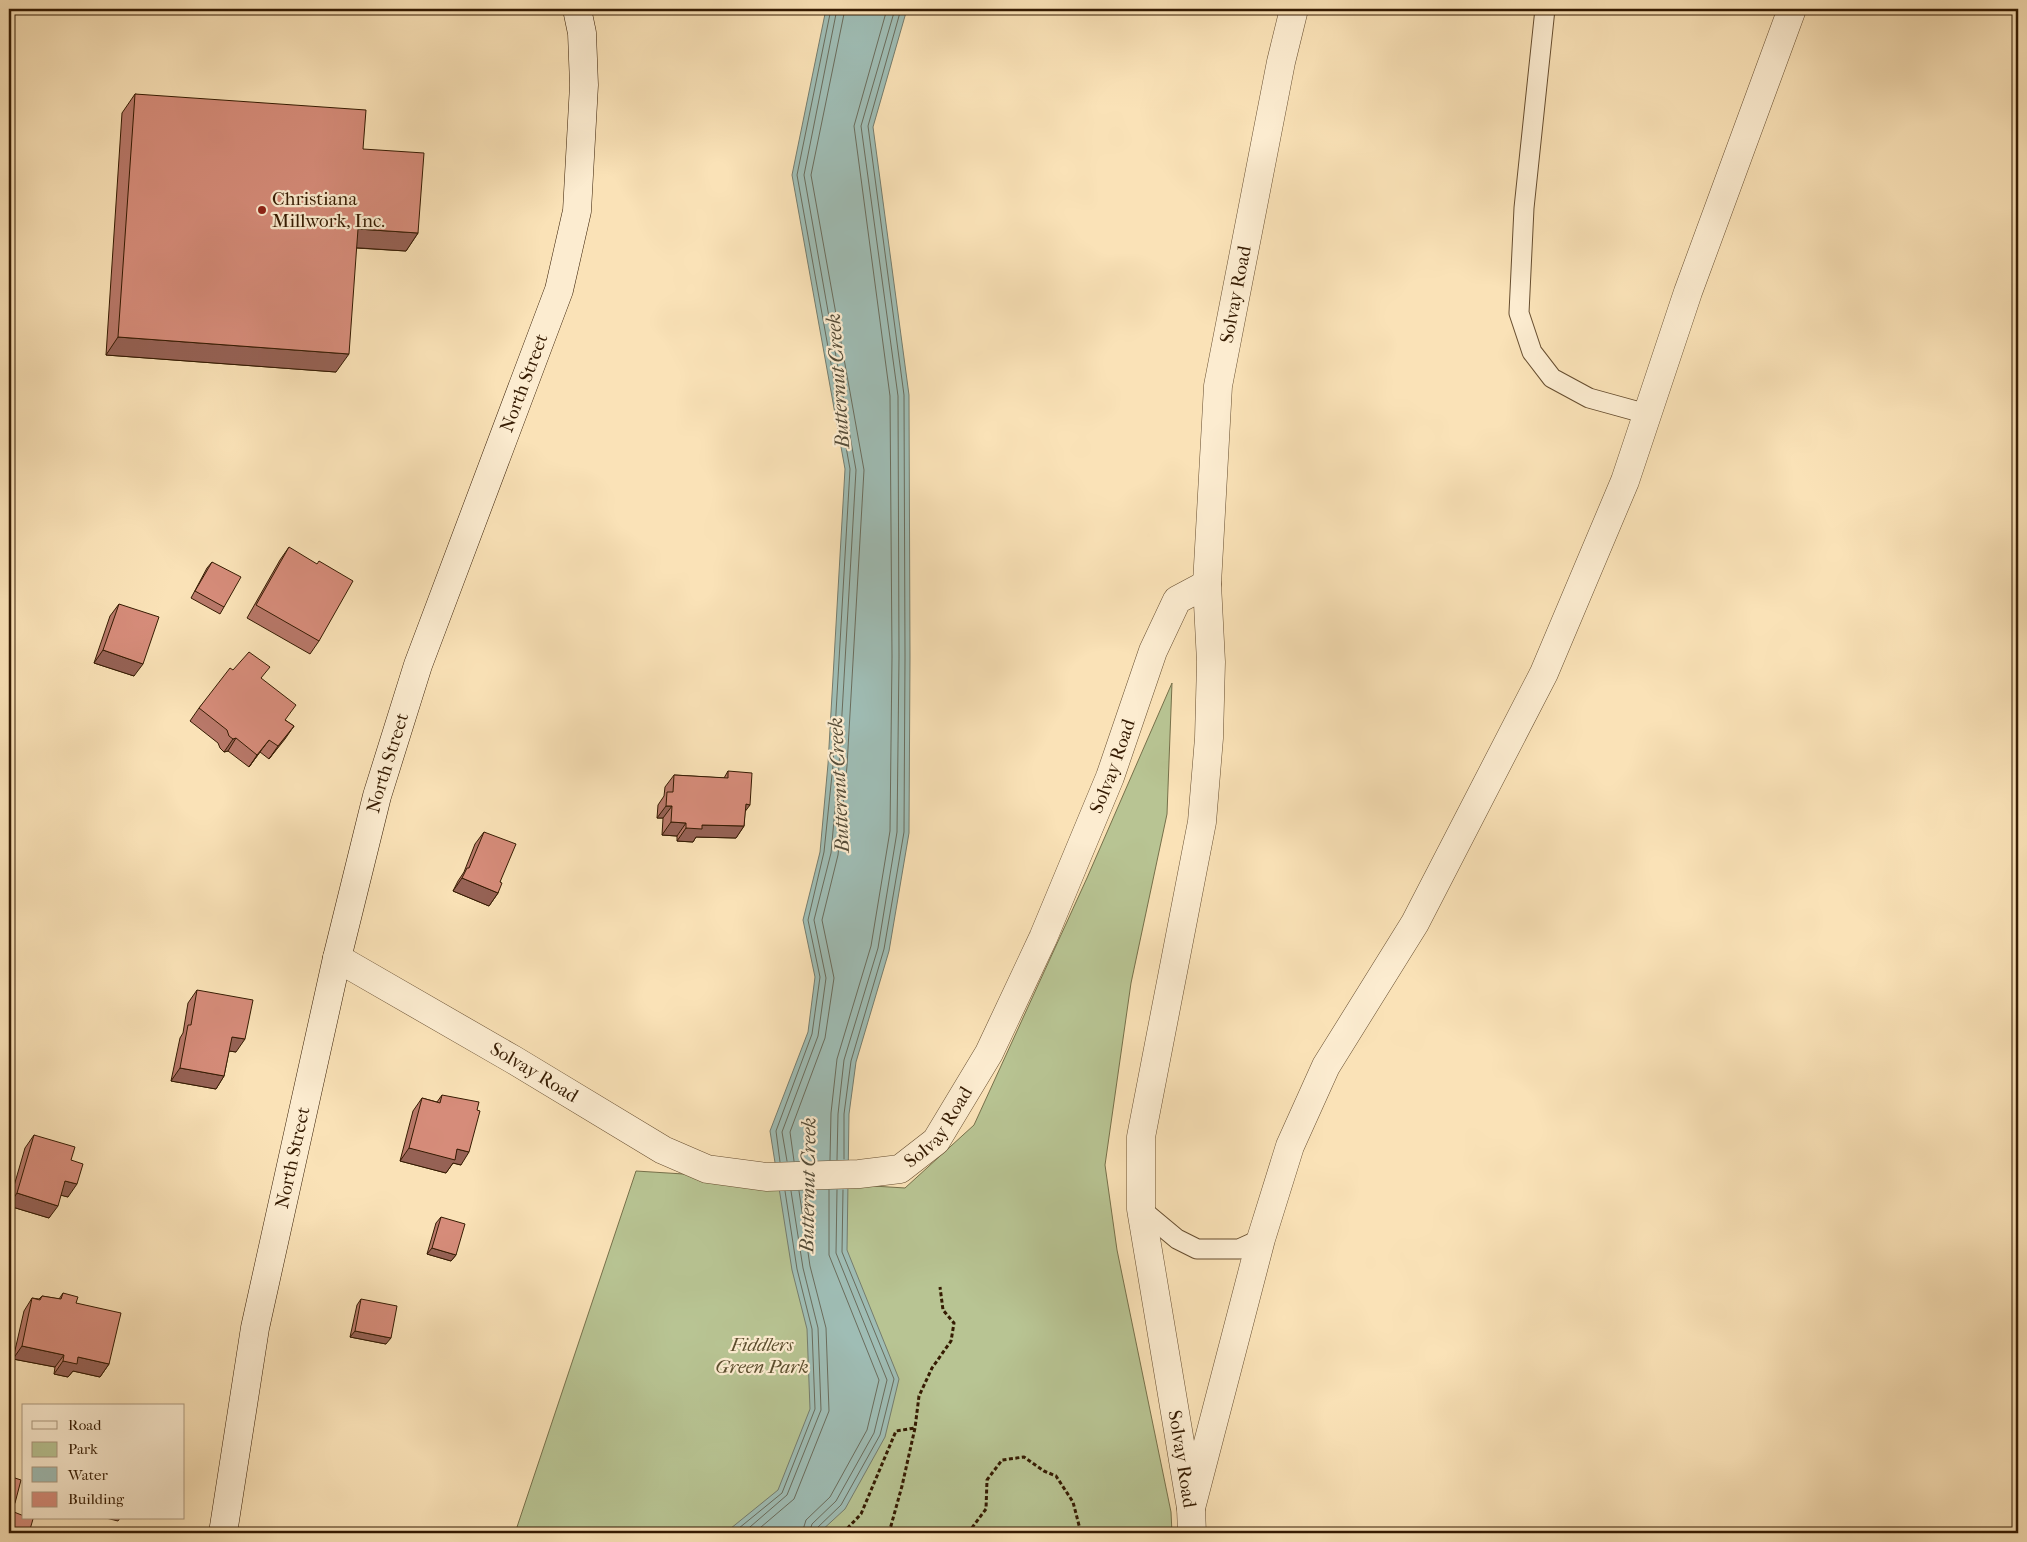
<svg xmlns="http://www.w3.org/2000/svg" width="2027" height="1542" font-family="'IM FELL French Canon',serif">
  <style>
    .green { fill: #b8c493; stroke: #76704a }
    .water { fill: #9fbdb5; stroke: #757c6d }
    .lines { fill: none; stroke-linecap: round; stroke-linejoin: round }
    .shore { stroke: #6a6c5c; stroke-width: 1 }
    .lane-casing { stroke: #664d2f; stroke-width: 21 }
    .street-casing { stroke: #664d2f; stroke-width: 29 }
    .secondary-casing { stroke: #351b02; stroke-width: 29 }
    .path { stroke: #351b02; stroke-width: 3; stroke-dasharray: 4 2.5; stroke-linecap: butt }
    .lane { stroke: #fcecd0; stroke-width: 19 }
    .street { stroke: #fcecd0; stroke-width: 28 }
    .secondary { stroke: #fcecd0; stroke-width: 28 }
    .wall { fill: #b87869; stroke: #351b02 }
    .shaded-wall { fill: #966255; stroke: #351b02 }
    .building { fill: #d68c7a; stroke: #351b02 }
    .poi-dot { fill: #8f2418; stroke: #fcecd0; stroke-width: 2 }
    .labels { text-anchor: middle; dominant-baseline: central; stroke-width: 4.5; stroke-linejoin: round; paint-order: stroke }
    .poi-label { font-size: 19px; fill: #351b02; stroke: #fcecd0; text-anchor: start }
    .street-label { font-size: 19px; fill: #351b02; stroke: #fcecd0 }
    .park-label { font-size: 19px; font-style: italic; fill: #5c4e2e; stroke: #fcecd0 }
    .water-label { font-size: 20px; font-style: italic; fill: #554c38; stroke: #fcecd0 }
  </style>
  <rect width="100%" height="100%" fill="#fae2b7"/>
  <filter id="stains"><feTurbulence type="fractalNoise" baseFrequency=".004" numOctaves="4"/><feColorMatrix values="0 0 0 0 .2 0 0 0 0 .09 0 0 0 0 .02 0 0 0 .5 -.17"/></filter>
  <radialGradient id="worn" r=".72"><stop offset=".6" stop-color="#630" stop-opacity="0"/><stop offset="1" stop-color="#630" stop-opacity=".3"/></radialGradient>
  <!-- green -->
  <path class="green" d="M1172 683 1167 814 1131 983 1105 1165 1117 1250 1171 1512 1172 1533H515L636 1171 905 1188 974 1125 1087 878Z"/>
  <!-- water -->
  <path class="water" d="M826 9H907L873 127 909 395 910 657 909 833 889 951 856 1062 849 1114 847 1250 899 1379 885 1437 845 1509 819 1533H725L778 1490 810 1409 807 1329 792 1270 770 1131 808 1032 815 977 803 920 820 852 828 764 845 469 792 175Z"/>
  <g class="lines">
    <!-- shore -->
    <path class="shore" d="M844 1159V1114L851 1061 884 949 904 832 905 657 904 395 868 126 901 9
      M830 1160 831 1113 837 1059 871 946 890 831 892 657 890 396 854 126 887 9
      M837 1160 838 1114 844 1060 878 948 897 832 899 657 898 396 861 126 895 9
      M787 1161 782 1132 818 1036 826 978 814 920 831 853 839 766 856 470 804 175 837 9
      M794 1161 790 1132 825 1038 834 978 822 920 838 855 847 766 864 470 811 175 845 9
      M780 1162 776 1131 812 1034 820 977 808 920 824 852 833 765 850 469 797 175 831 9
      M733 1533 782 1493 815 1409 812 1329 797 1269 785 1191
      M743 1533 787 1495 821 1410 818 1328 803 1268 791 1191
      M754 1533 794 1499 829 1411 826 1328 810 1266 799 1191
      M802 1533 806 1520 830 1497 867 1430 879 1380 829 1255V1190
      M809 1533 812 1524 836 1501 874 1433 887 1380 836 1253 837 1190
      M816 1533 817 1528 841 1505 880 1435 894 1379 842 1252 843 1190"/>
    <!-- lane casing -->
    <g class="lane-casing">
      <path id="lane" d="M1545 9 1524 208 1519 313 1532 352 1552 378 1589 398 1647 414
        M1141 1209 1177 1239 1197 1249H1239L1261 1239"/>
    </g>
    <!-- street casing -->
    <g class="street-casing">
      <g id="street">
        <path id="s1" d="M337 958 514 1060 663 1150 707 1169 766 1177 859 1174 900 1169 936 1141 989 1053 1043 938 1110 777 1153 651 1177 600 1207 584"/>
        <path d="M1191 1508 1261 1239 1290 1146 1326 1066 1415 923 1544 673 1625 481 1688 292 1792 9"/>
        <path id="s2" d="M1192 1533 1191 1508 1141 1209V1137L1202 822 1209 738 1211 662 1207 584 1218 386 1281 62 1294 9"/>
      </g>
    </g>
    <!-- secondary casing -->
    <g class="secondary-casing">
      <g id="secondary">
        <path id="s3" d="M223 1533 255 1328 337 958 377 796 418 665 559 290 577 211 584 85 582 33 577 9"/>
      </g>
    </g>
    <!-- path -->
    <path class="path" d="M843 1533 861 1514 896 1431 915 1428
      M889 1533 902 1486 915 1428 919 1396 932 1368 951 1341 954 1323 943 1310 940 1287
      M968 1533 986 1509 987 1480 1002 1460 1024 1457 1044 1471 1056 1476 1073 1502 1081 1533"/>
    <!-- lane -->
    <use href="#lane" class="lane"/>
    <!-- street -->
    <use href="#street" class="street"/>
    <!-- secondary -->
    <use href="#secondary" class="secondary"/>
  </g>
  <!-- wall -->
  <path class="wall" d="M135 94 363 149 418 233 406 251 356 248 336 372 106 355 122 113Z
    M289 547 319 641 310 654 247 618 280 560Z
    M212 562 224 607 220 614 191 598 207 568Z
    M119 604 134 676 94 663 110 616Z
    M233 670 261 679 285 720 294 726 269 759 260 752 249 767 228 751 224 752 220 748 218 743 190 721 199 708Z
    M728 771 745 811 744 826 736 838 696 837 693 842 677 841V836L662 835 663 818H657L658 805 664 796 665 787 674 775 724 778Z
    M484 832 500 882 498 893 489 906 453 891 458 881 464 872 475 844Z
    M197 990 236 1052 229 1051 224 1076 216 1089 171 1081 180 1038 183 1033 188 1003Z
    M442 1095 461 1165 453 1163 446 1173 400 1161 413 1111 422 1098 437 1102Z
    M34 1135 71 1160 68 1197 61 1195 49 1218 9 1206V1203L25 1148Z
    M441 1217 456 1255 451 1261 427 1254 436 1223Z
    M63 1293 76 1303 109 1364 100 1377 73 1371 68 1377 54 1374 55 1367 13 1359 24 1311 32 1298 39 1299 42 1296 59 1299Z
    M361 1299 386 1344 350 1337 357 1305Z"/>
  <!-- shaded-wall -->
  <path class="shaded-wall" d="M358 229 418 233 406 251 345 247Z
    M118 337 349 354 336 372 106 355Z
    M103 650 143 664 134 676 94 663Z
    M294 726 285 739 269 759 278 746Z
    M236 738 228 751 224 752 233 739Z
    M269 740 260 752 249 767 257 755Z
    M746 804 750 805 741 817Z
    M666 806H672L663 818H657Z
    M671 822 686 823 677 836 662 835Z
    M702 825 744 826 736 838 696 837 693 842 677 841 686 828Z
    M462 878 498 893 489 906 453 891Z
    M232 1037 245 1039 236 1052 223 1050Z
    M180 1068 224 1076 216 1089 171 1081Z
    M409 1148 457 1149 469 1152 461 1165 453 1163 446 1173 400 1161Z
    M65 1181 77 1184 68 1197 56 1194Z
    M17 1193 58 1206 49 1218 9 1206V1205Z
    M432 1248 456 1255 451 1261 427 1254Z
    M355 1331 391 1338 386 1344 350 1337Z
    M22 1346 64 1355 55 1367 13 1359Z
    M78 1357 109 1364 100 1377 73 1371 68 1377 54 1374 63 1361Z
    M9 1501 15 1503 11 1509H9Z
    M106 1518H120L118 1521Z"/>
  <!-- building -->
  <path class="building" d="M135 94 366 110 363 149 424 153 418 233 358 229 349 354 118 337Z
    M289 547 317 564 319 561 353 581 319 641 256 605Z
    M212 562 241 577 224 607 195 591Z
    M119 604 159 617 143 664 103 650Z
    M249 652 270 667 261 678 296 705 285 720 294 726 278 746 269 740 257 755 236 738 233 739 229 736 227 730 199 708 230 668 233 670Z
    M728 771 752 773 750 805 746 804 744 826 702 825V829L686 828V823L671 822 672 806H666L667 792H673L674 775 728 778Z
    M484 832 516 844 500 882 502 883 498 893 462 878 467 868H469Z
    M197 990 253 1000 245 1039 232 1037 224 1076 180 1068 188 1025H191Z
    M442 1095 479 1102 477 1110 480 1111 469 1152 457 1149 455 1160 409 1148 422 1098 440 1103Z
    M9 1135 14 1137 9 1155Z
    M34 1135 75 1147 71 1160 83 1164 77 1184 65 1181 58 1206 17 1193Z
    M441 1217 465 1224 456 1255 432 1248Z
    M63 1293 78 1297 76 1303 121 1313 109 1364 78 1357 77 1364 63 1361 64 1355 22 1346 32 1298 40 1300 42 1296 61 1299Z
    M361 1299 397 1306 391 1338 355 1331Z
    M9 1476 21 1480 15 1503 9 1501Z
    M9 1510 24 1516V1518H31L33 1519 29 1533H9Z"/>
  <!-- markers -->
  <circle class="poi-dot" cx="262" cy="210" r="5"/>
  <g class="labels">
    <!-- poi labels -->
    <g class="poi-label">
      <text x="272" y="199">Christiana<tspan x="272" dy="22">Millwork, Inc.</tspan></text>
    </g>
    <!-- street labels -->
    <g class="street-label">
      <text stroke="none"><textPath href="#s2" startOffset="1251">Solvay Road</textPath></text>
      <text stroke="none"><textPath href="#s3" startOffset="1192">North Street</textPath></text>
      <text stroke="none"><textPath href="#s3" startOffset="788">North Street</textPath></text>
      <text stroke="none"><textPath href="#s1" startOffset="1081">Solvay Road</textPath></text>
      <text stroke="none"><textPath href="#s1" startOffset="228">Solvay Road</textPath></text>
      <text stroke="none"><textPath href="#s1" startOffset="678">Solvay Road</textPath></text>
      <text stroke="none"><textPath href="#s3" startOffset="382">North Street</textPath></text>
      <text transform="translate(1182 1459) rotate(81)">Solvay Road</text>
    </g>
    <!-- park labels -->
    <g class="park-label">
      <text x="762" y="1345">Fiddlers<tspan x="762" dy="22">Green Park</tspan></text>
    </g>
    <!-- water labels -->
    <g class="water-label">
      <text transform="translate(838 381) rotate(-94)">Butternut Creek</text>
      <text transform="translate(839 785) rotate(-93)">Butternut Creek</text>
      <text transform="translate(808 1185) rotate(-89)">Butternut Creek</text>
    </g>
  </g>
  <!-- margin -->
  <rect width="2027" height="1542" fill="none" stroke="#fae2b7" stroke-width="30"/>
  <rect x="10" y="10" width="2007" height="1522" fill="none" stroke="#351b02" stroke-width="2.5"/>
  <rect x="15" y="15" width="1997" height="1512" fill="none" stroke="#351b02"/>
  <!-- legend -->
  <rect x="22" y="1404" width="162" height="115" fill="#fcecd0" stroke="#ac987e"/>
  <rect x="32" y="1421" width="25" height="8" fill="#fcecd0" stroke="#ac987e"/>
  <text x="68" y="1430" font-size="15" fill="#351b02">Road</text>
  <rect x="32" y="1442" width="25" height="15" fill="#b8c493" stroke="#ac987e"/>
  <text x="68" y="1454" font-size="15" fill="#351b02">Park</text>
  <rect x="32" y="1467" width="25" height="15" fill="#9fbdb5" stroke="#ac987e"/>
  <text x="68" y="1480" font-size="15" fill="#351b02">Water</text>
  <rect x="32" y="1492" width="25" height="15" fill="#d68c7a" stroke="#ac987e"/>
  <text x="68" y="1504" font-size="15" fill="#351b02">Building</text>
  <rect width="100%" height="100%" filter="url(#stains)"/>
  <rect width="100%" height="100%" fill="url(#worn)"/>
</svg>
